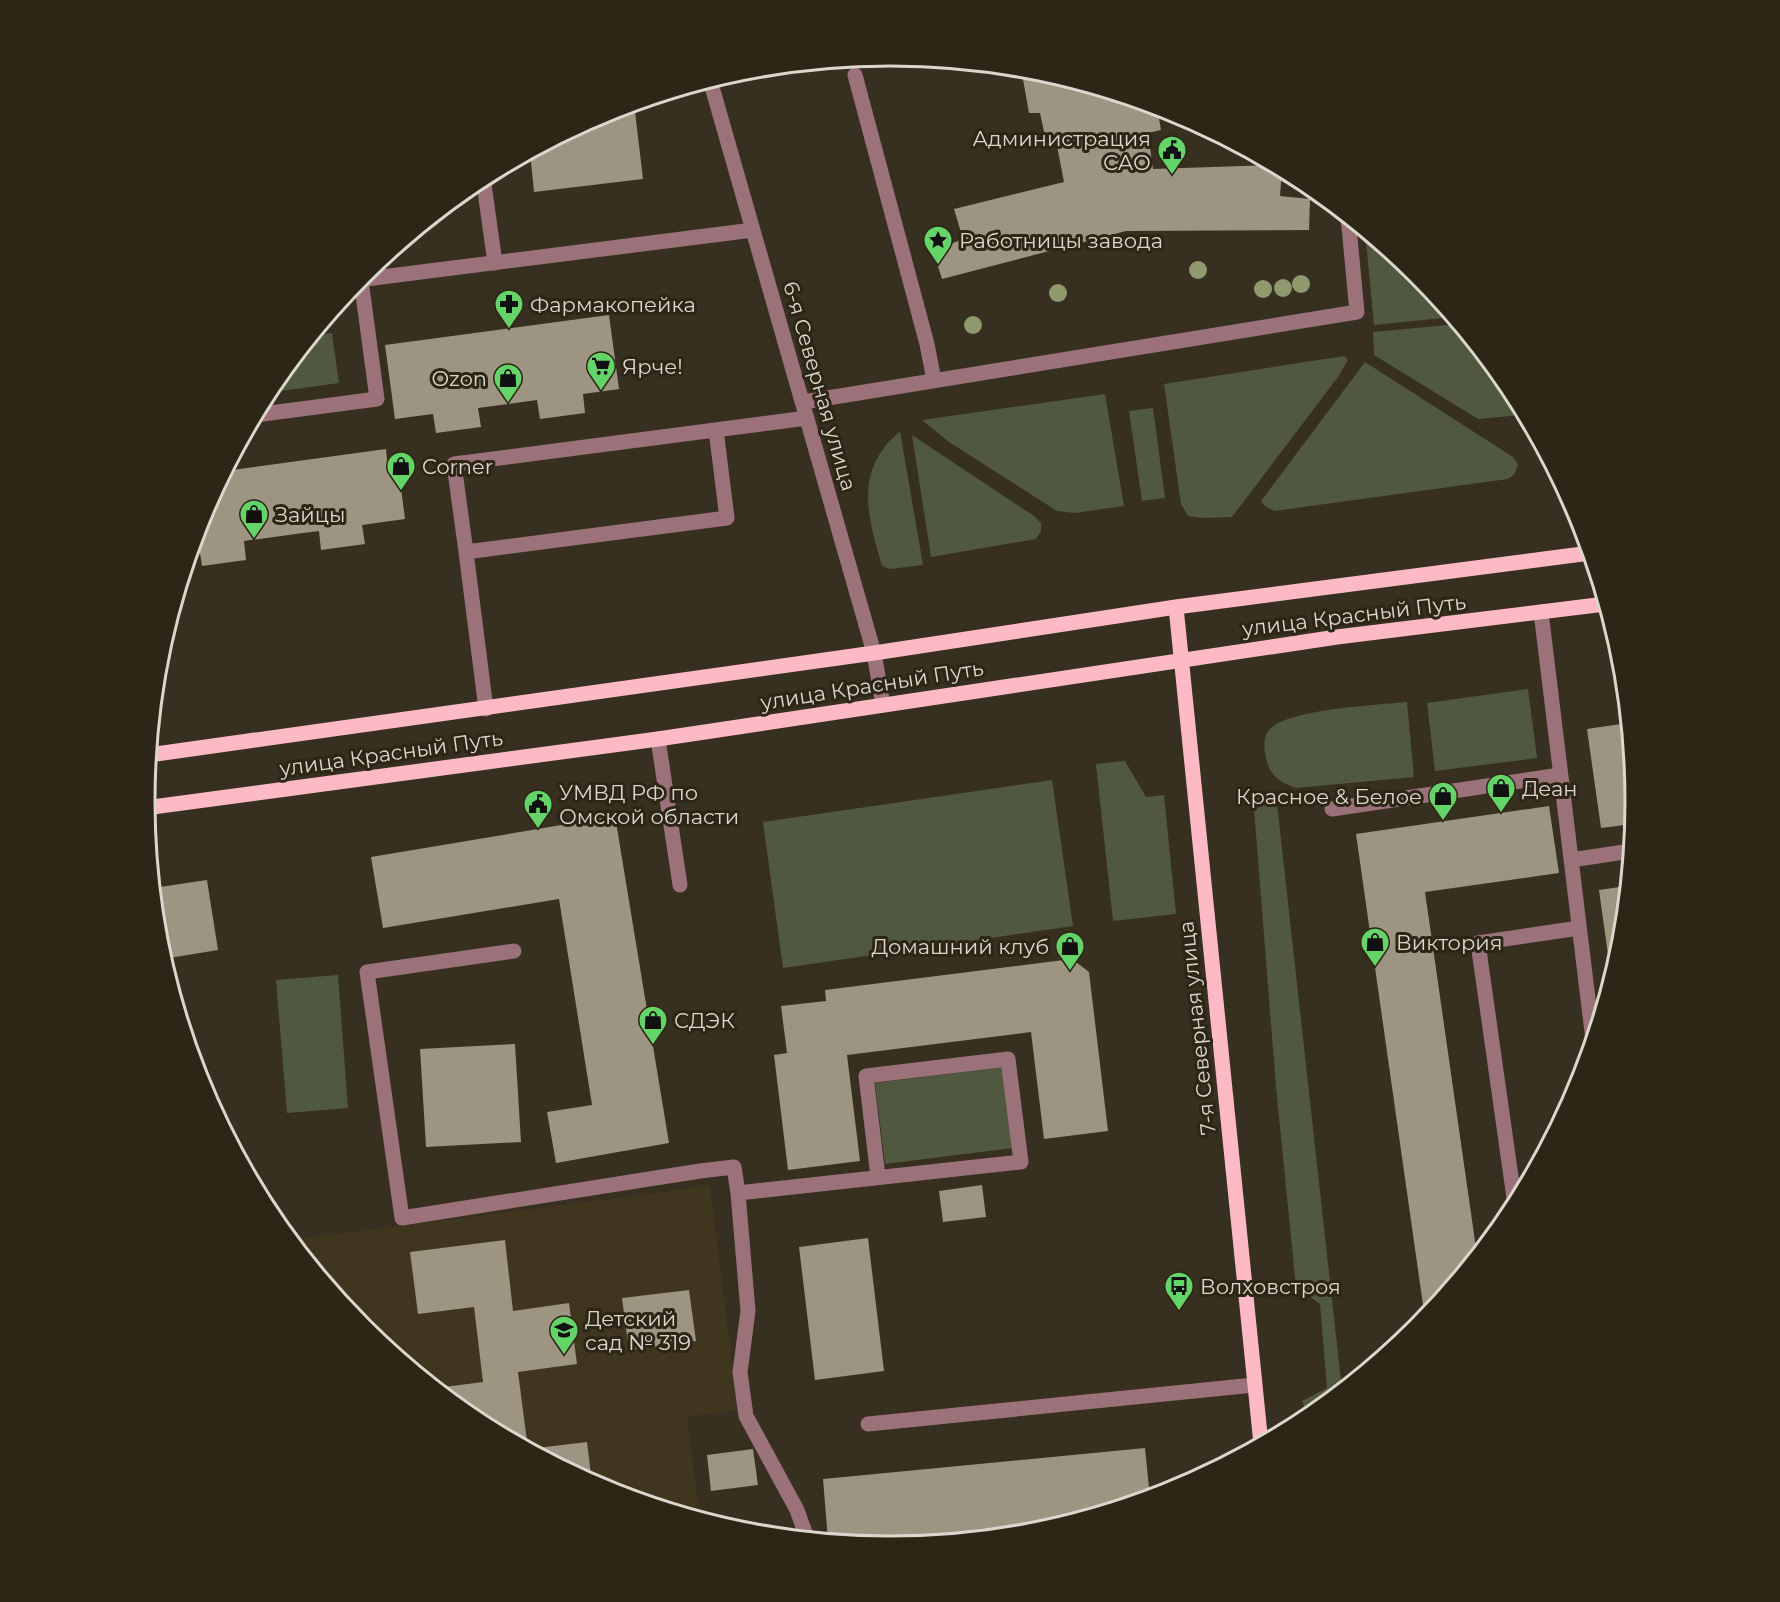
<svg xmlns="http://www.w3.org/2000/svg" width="1780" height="1602" font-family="Montserrat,sans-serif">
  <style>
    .built { fill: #40351e }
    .green { fill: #505840 }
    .building { fill: #9d9481 }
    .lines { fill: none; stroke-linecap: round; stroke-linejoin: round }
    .minor { stroke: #9b727a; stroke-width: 15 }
    .major { stroke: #fdbac5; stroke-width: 15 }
    .tree { fill: #90986d }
    .labels { text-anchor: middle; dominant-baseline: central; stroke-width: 6; stroke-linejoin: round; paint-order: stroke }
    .poi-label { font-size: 21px; fill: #dcd7cd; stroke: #2d2515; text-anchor: start }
    .street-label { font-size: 21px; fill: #dcd7cd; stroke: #2d2515 }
    .rim { fill: none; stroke: #dcd7cd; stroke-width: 3 }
  </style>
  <rect width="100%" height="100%" fill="#372f1f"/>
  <!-- built -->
  <path class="built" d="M710 1186 738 1410 687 1417 700 1519 604 1490 476 1421 363 1328 291 1240Z"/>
  <!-- green -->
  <path class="green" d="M1365 231 1417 274 1453 317 1374 325Z
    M1458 324C1477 347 1517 386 1521 415L1478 419 1374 355 1373 332Z
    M332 333 339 383 267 393 313 335Z
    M1344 356 1348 360 1338 377 1232 517 1202 518 1188 516 1181 504 1164 384Z
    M1365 362 1513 457 1518 464 1514 475 1508 479 1274 511 1265 506 1261 501Z
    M1105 394 1124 506 1075 513 1057 511 949 442 922 420Z
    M1153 408 1165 498 1142 501 1129 411Z
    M900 431 923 565 890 569 882 566C871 527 856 484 884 448 888 442 895 436 900 431Z
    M912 435 1034 516 1041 523V531L1036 539 931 557Z
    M1528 689 1537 758 1435 771 1427 703Z
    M1407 702 1414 777 1296 788C1279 782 1270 776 1266 758 1264 750 1263 738 1268 731 1284 709 1378 705 1407 702Z
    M1125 761 1146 797 1164 795 1176 914 1113 921 1096 764Z
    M1052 780 1073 926 783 968 763 822Z
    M1253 796 1277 803 1342 1390 1309 1417 1302 1401 1327 1388 1320 1304 1296 1287 1276 1087Z
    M338 975 348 1108 287 1113 276 980Z
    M1003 1067 1013 1148 885 1164 875 1083Z"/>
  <!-- building -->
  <path class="building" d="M1021 68 1036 70 1157 107 1161 130 1148 133 1153 169 1274 165 1282 169 1280 196 1310 199 1309 230 1126 231 942 279 933 251 963 239 954 209 1064 182 1057 146H1047L1040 113H1029Z
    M634 103 643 179 534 192 530 152 605 112Z
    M609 315 619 389 583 394 585 413 540 419 537 400 478 408 481 427 436 433 433 414 395 419 385 345Z
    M386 449 387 460 397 458 405 519 362 525 365 544 321 550 319 531 303 533 244 541 246 560 202 566 199 547 192 548 201 515 225 471Z
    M1628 723 1635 801 1633 824 1601 828 1587 729Z
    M1549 806 1559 873 1425 892 1477 1255 1425 1319 1356 834Z
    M615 816 669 1143 556 1163 547 1112 592 1105 559 899 383 928 371 857Z
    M207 880 218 950 163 959 159 946 153 888Z
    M1627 886 1621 947 1619 954 1608 955 1599 890Z
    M1072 959 1089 972 1108 1131 1044 1139 1031 1032 847 1055 860 1161 788 1170 774 1055 787 1053 781 1006 826 1001 825 990Z
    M515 1044 521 1142 426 1147 420 1049Z
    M982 1185 986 1217 943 1222 939 1191Z
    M868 1238 884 1371 815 1380 799 1247Z
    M505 1240 513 1311 569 1303 577 1364 518 1372 528 1449 476 1421 436 1388 483 1382 474 1307 418 1314 410 1252Z
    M689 1290 696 1341 629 1350 622 1298Z
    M587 1442 592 1483 529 1449Z
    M1145 1448 1150 1498 1035 1532 890 1546 828 1540 823 1479Z
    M753 1449 758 1485 711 1491 707 1455Z
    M785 1532V1536L770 1535V1534Z"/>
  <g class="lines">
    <!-- minor -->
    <path class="minor" d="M855 75 927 344 934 380
      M710 80 874 653 883 705
      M483 177 495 263
      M358 280 753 230
      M803 402 1357 312 1348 217
      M255 415 377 399 361 280
      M466 552 454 464 807 418
      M1541 612 1593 1040
      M486 709 466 552 727 518 716 430
      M658 739 680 885
      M1332 809 1560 775
      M1571 860 1631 851
      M514 951 367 972 402 1218 700 1171 734 1167 738 1193 748 1311 740 1372 746 1416 797 1510 807 1538
      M738 1193 1021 1162 1008 1059 866 1076 878 1177
      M1515 1205 1478 943 1579 928
      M868 1424 1254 1385"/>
    <!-- major -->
    <path class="major" d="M1176 607 1261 1444
      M149 755 874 653 1176 607 1590 553
      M145 808 658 739 1337 637 1605 604"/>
  </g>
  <!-- trees -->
  <g class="tree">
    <circle cx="1198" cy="270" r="9"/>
    <circle cx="1301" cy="284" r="9"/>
    <circle cx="1283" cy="288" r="9"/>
    <circle cx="1263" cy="289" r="9"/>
    <circle cx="1058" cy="293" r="9"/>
    <circle cx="973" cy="325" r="9"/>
  </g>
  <!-- icons -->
  <defs>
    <g id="civic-pin" transform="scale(1.5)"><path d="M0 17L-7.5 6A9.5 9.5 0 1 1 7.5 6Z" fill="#64d468" stroke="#2d2515"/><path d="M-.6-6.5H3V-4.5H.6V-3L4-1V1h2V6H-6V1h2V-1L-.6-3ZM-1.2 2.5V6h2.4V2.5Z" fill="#111"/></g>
    <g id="sight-pin" transform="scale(1.5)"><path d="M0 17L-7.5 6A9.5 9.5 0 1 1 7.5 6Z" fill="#64d468" stroke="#2d2515"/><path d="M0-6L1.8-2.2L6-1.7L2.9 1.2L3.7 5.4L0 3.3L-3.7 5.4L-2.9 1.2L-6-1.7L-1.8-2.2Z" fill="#111"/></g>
    <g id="pharmacy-pin" transform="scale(1.5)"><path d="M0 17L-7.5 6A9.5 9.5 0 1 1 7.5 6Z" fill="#64d468" stroke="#2d2515"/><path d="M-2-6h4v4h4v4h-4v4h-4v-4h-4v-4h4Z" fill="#111"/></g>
    <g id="supermarket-pin" transform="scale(1.5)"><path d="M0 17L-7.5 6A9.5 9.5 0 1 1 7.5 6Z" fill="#64d468" stroke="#2d2515"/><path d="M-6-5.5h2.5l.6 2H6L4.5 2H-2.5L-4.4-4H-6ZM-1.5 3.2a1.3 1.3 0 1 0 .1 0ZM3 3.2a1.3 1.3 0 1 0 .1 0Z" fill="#111"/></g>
    <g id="shop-pin" transform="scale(1.5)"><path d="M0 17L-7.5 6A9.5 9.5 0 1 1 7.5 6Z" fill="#64d468" stroke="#2d2515"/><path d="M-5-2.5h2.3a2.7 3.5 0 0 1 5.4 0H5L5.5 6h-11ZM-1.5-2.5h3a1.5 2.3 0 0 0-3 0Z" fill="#111"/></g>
    <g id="bus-pin" transform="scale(1.5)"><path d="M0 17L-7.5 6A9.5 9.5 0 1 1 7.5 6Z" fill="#64d468" stroke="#2d2515"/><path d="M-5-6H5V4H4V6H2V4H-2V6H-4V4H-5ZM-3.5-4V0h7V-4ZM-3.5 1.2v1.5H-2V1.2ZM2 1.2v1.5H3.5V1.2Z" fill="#111"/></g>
    <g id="school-pin" transform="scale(1.5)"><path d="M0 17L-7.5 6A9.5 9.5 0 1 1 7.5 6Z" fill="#64d468" stroke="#2d2515"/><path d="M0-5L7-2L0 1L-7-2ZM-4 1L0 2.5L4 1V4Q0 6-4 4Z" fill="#111"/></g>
  </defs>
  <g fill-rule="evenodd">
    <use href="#civic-pin" x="1172" y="150"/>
    <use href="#sight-pin" x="938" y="240"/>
    <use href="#pharmacy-pin" x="509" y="304"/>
    <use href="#supermarket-pin" x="601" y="366"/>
    <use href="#shop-pin" x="508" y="378"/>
    <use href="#shop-pin" x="401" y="466"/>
    <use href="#shop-pin" x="254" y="514"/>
    <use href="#shop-pin" x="1501" y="788"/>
    <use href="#shop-pin" x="1443" y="796"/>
    <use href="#civic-pin" x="538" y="804"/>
    <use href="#shop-pin" x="1375" y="942"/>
    <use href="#shop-pin" x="1070" y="946"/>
    <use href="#shop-pin" x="653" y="1020"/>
    <use href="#bus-pin" x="1179" y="1286"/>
    <use href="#school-pin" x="564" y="1330"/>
  </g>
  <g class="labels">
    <!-- poi labels -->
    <g class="poi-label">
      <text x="1151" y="138" text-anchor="end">Администрация<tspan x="1151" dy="24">САО</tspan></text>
      <text x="959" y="240">Работницы завода</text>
      <text x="530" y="304">Фармакопейка</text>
      <text x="622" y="366">Ярче!</text>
      <text x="487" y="378" text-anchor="end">Ozon</text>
      <text x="422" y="466">Corner</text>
      <text x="275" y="514">Зайцы</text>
      <text x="1522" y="788">Деан</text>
      <text x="559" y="792">УМВД РФ по<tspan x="559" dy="24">Омской области</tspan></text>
      <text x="1422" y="796" text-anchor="end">Красное &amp; Белое</text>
      <text x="1396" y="942">Виктория</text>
      <text x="1049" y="946" text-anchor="end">Домашний клуб</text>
      <text x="674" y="1020">СДЭК</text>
      <text x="1200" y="1286">Волховстроя</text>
      <text x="585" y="1318">Детский<tspan x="585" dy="24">сад № 319</tspan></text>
    </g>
    <!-- street labels -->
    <g class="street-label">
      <text transform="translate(820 386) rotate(74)">6-я Северная улица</text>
      <text transform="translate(1354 615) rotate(-7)">улица Красный Путь</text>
      <text transform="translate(872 685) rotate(-9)">улица Красный Путь</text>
      <text transform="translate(391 753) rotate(-8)">улица Красный Путь</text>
      <text transform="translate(1197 1028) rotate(-96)">7-я Северная улица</text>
    </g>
  </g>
  <!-- crop -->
  <path d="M0 0H1780V1602H0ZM155 801a735 735 0 1 1 1470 0a735 735 0 1 1-1470 0Z" fill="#2d2515" fill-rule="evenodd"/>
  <path class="rim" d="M155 801a735 735 0 1 1 1470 0a735 735 0 1 1-1470 0Z"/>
</svg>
